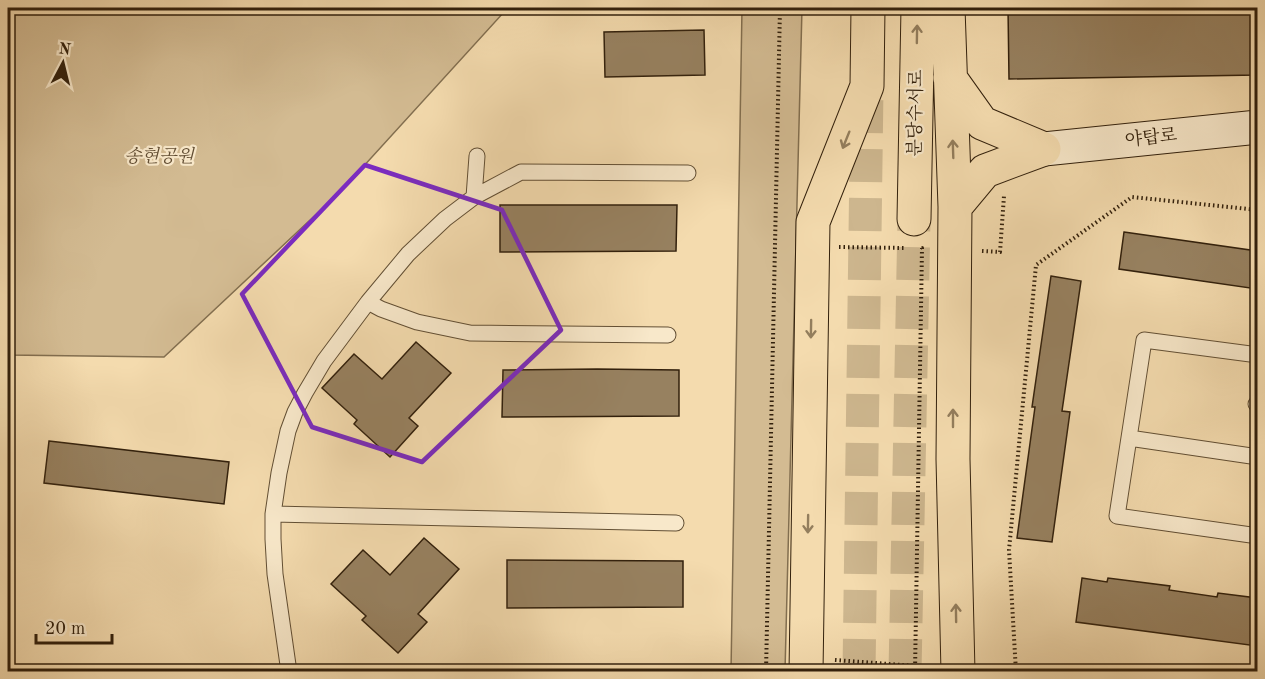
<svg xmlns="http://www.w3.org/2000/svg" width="1265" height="679" font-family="'Old Standard TT','Noto Serif KR',serif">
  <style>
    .green { fill: #d3bb92; stroke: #826e4f; stroke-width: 1.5 }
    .building { fill: #978160; stroke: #32200c; stroke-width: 1.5 }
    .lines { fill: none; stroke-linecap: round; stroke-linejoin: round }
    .highway-tunnel { stroke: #cdb68e; stroke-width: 33; stroke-dasharray: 33 16; stroke-linecap: butt }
    .lane-casing { stroke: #624f34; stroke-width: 17 }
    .secondary-casing { stroke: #32200c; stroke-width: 35 }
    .highway-casing { stroke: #32200c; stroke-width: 35 }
    .path { stroke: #32200c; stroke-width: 4; stroke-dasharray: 1.5 3; stroke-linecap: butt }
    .lane { stroke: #f8e8ca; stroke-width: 15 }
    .secondary { stroke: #f8e8ca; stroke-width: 33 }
    .highway { stroke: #f4dbae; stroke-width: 33 }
    .oneway { stroke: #937e5d }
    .marked { fill: none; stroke: #7b2cbf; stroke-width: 4.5; stroke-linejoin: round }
    .labels { text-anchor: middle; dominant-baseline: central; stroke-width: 4.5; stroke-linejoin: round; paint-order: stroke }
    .street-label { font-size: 18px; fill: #32200c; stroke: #f8e8ca }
    .park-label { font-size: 18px; font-style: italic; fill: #624e34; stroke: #f8e8ca }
  </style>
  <rect width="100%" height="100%" fill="#f4dbae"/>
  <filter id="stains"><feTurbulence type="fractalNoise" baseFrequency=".00333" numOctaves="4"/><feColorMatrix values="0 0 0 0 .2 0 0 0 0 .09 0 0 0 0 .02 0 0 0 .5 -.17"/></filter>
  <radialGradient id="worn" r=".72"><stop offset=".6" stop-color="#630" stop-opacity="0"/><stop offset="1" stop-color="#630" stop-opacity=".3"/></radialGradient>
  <!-- green -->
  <path class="green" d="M8 8H513L504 12 341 191 164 357 8 355Z
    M742 8H802L785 671H731Z"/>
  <!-- building -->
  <path class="building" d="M1008 8H1257V75L1009 79Z
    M704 30 705 75 605 77 604 32Z
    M500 205H677L676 251 500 252Z
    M1124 232 1257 251V289L1119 269Z
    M1051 276 1081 281 1062 411 1070 412 1052 542 1017 538 1035 407H1032Z
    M416 342 451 373 409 418 418 426 390 457 354 424 357 420 322 388 354 354 382 379Z
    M597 369 679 370V416L502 417 503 370Z
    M49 441 229 462 224 504 44 483Z
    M424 538 459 569 418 614 427 622 398 653 362 620 366 616 331 584 363 550 390 575Z
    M507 560 683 561V607L507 608Z
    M1082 578 1107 582 1108 578 1170 586 1169 590 1217 597 1218 593 1257 598V646L1076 622Z"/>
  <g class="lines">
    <!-- highway-tunnel -->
    <path class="highway-tunnel" d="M859 672 867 88
      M905 672 914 219"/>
    <!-- lane casing -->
    <g class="lane-casing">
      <path id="lane" d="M474 197 477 156
        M368 302 381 309 417 322 470 333 668 335
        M1258 355 1144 340 1117 516 1258 536
        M1256 404H1258
        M1129 438 1258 457
        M273 514 676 523
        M289 672 275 574 273 539V514L279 473 288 431 295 412 305 393 324 361 368 302 408 254 445 219 474 197 521 172 688 173"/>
    </g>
    <!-- secondary casing -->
    <g class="secondary-casing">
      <path id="secondary" d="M1044 149 1258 127"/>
    </g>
    <!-- highway casing -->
    <g class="highway-casing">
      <path id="highway" d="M948 8 955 207 953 459 958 672
        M950 78 982 123 1044 149
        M955 207 985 171 1044 149
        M914 219 918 8
        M806 672 813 222 867 86 868 8"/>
    </g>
    <!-- path -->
    <path class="path" d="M839 247 904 248
      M982 251 1000 252 1004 196
      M835 660 929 667
      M766 672 780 8
      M915 672 922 248H920
      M1016 672 1009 550 1036 265 1132 197 1258 210"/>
    <!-- lane -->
    <use href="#lane" class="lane"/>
    <!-- secondary -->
    <use href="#secondary" class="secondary"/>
    <!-- highway -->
    <use href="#highway" class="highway"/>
  </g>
  <!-- one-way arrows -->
  <defs><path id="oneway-shaft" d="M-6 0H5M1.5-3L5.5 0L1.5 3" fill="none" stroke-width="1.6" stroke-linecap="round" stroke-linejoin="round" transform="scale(1.5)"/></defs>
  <g class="oneway">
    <use href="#oneway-shaft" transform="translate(917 34) rotate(-89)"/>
    <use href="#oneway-shaft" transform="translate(846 140) rotate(112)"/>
    <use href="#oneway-shaft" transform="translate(953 149) rotate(-92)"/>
    <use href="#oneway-shaft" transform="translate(811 329) rotate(91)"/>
    <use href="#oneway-shaft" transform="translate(953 418) rotate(-90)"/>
    <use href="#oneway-shaft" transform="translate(808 524) rotate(91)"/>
    <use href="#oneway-shaft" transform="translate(956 613) rotate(-91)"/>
  </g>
  <!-- marked area -->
  <path class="marked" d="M365 165 502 210 561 330 422 462 312 427 242 294Z"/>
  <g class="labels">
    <!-- street labels -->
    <g class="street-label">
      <text transform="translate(916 113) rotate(-89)">분당수서로</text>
      <text transform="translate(1151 138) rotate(-6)">야탑로</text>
    </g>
    <!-- park labels -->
    <g class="park-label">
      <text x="159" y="157">송현공원</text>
    </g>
  </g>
  <!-- margin -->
  <rect width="1265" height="679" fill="none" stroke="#f4dbae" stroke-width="30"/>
  <rect x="9" y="9" width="1247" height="661" fill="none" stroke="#32200c" stroke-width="3"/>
  <rect x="15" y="15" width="1235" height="649" fill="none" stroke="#32200c" stroke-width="1.5"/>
  <!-- north arrow -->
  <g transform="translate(63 63) rotate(7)" stroke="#f8e8ca" stroke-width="4.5" paint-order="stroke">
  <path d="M0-4.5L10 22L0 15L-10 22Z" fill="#32200c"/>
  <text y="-9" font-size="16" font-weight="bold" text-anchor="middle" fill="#32200c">N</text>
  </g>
  <!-- scale -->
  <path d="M36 634v9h76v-9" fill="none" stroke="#32200c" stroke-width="3"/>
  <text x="45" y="634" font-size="18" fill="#32200c" stroke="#f8e8ca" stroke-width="4.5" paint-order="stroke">20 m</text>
  <rect width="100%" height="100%" filter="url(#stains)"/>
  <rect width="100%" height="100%" fill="url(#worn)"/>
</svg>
